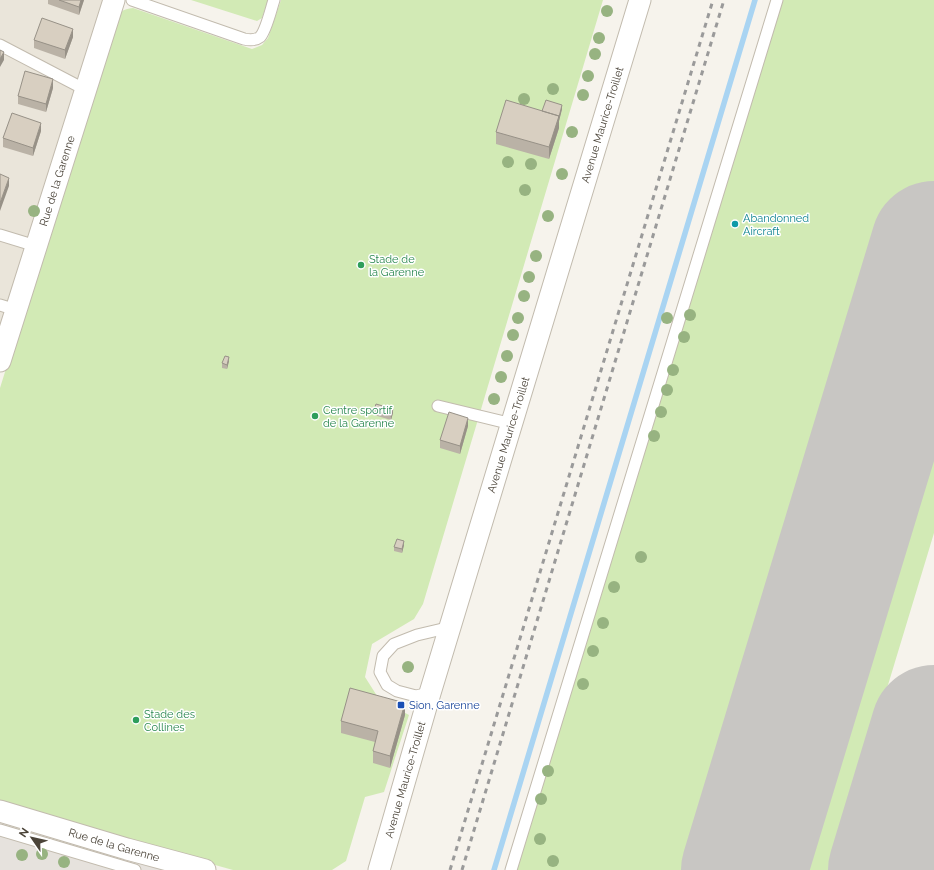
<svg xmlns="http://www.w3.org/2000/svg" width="934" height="870" font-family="Raleway,sans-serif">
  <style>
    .residential { fill: #eae5da }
    .industrial { fill: #e6e2dd }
    .green { fill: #d2eab5 }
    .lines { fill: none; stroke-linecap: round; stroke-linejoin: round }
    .stream { stroke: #a9d4f2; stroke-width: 5.5 }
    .runway { stroke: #c8c6c3; stroke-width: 126 }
    .lane-casing { stroke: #c2bbae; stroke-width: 13 }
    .street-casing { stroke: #c2bbae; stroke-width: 23 }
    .lane { stroke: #fff; stroke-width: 11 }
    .street { stroke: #fff; stroke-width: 21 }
    .rail { stroke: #9a9a9a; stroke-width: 3; stroke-dasharray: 5 5; stroke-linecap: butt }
    .tree { fill: #97b381 }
    .wall { fill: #bab2a6 }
    .shaded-wall { fill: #979187 }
    .building { fill: #d8cfc1; stroke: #979187 }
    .culture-dot { fill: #0f9aa8; stroke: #fff; stroke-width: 1.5 }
    .leisure-dot { fill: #2e9e5b; stroke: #fff; stroke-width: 1.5 }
    .transit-dot { fill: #1a4fb4; stroke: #fff; stroke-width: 1.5 }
    .labels { text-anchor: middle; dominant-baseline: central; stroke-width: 3; stroke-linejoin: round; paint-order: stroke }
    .street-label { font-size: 11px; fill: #4b4439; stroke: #fff }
    .culture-label { font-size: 11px; fill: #0d838f; stroke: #fff; text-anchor: start }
    .leisure-label { font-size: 11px; fill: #27864d; stroke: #fff; text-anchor: start }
    .transit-label { font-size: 11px; fill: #164399; stroke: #fff; text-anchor: start }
  </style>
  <rect width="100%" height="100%" fill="#f6f3ec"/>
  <!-- residential -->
  <path class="residential" d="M0 0H115L0 336Z"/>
  <!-- industrial -->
  <path class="industrial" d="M0 821 167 870H0Z"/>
  <!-- green -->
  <path class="green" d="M191 0H268L262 18 257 21Z
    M281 0H603L423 604 414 619 372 644 365 677 379 699 409 715 384 792 365 797 346 861 332 870H233L0 805V388L114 22C118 12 123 9 133 8L252 49 262 45 268 38Z
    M782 0H934V533L832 870H516L563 712 618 540 689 301Z"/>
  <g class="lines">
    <!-- stream -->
    <path class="stream" d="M494 870 755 0"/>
    <!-- runway -->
    <path class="runway" d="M744 870 934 244
      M891 870 934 728"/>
    <!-- lane casing -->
    <g class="lane-casing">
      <path id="lane" d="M132 0 244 39C249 40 255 41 260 37 266 31 271 9 274 0
        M0 45 86 90
        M0 235 36 246
        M0 305 16 310
        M438 406 512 424
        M430 693 416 696 397 691 387 685 380 672 383 656 394 644 417 635 451 627
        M0 830 135 870
        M511 870 777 0"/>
    </g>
    <!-- street casing -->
    <g class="street-casing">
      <g id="street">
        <path id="s1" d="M0 361 114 0"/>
        <path id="s2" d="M0 811 127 849 205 870"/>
        <path id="s3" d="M379 870 430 693 640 0"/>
      </g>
    </g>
    <!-- lane -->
    <use href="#lane" class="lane"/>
    <!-- street -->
    <use href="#street" class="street"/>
    <!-- rail -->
    <path class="rail" d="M450 870 713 0
      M462 870 724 0"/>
  </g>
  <!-- trees -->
  <g class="tree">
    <circle cx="607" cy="11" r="6"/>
    <circle cx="599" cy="38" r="6"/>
    <circle cx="595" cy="54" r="6"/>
    <circle cx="588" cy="76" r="6"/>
    <circle cx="553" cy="89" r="6"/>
    <circle cx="583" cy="95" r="6"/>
    <circle cx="524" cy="99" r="6"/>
    <circle cx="572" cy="132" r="6"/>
    <circle cx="508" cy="162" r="6"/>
    <circle cx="531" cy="164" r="6"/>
    <circle cx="562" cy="174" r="6"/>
    <circle cx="525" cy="190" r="6"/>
    <circle cx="34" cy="211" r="6"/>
    <circle cx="548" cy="216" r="6"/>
    <circle cx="536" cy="256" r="6"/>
    <circle cx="529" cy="277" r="6"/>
    <circle cx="524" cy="296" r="6"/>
    <circle cx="690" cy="315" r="6"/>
    <circle cx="518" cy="318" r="6"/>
    <circle cx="667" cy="318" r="6"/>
    <circle cx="513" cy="335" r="6"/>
    <circle cx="684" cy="337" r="6"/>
    <circle cx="507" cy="356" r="6"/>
    <circle cx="673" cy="370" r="6"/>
    <circle cx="501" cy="377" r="6"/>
    <circle cx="667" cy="390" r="6"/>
    <circle cx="494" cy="399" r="6"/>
    <circle cx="661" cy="412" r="6"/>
    <circle cx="654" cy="436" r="6"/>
    <circle cx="641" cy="557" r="6"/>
    <circle cx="614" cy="587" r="6"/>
    <circle cx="603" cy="623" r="6"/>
    <circle cx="593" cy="651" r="6"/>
    <circle cx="408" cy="667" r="6"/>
    <circle cx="583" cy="684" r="6"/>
    <circle cx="548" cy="771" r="6"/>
    <circle cx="541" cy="799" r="6"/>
    <circle cx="540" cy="839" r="6"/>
    <circle cx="42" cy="854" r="6"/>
    <circle cx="22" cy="855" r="6"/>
    <circle cx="553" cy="861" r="6"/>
    <circle cx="64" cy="862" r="6"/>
  </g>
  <!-- wall -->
  <path class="wall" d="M48 0H84L79 15 48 4Z
    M73 37 65 59 34 48V40Z
    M53 88 46 112 18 104V96Z
    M562 109 559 121V128L549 159 496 144V132L542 111Z
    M41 131 33 156 3 147V138Z
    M229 361 227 369 222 368V363Z
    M374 410 393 413 391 420 374 415Z
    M468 426 460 454 440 448V440Z
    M404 545 402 553 394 551V547Z
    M405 715 390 768 373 763V751L375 742 341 733V721Z"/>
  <!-- shaded-wall -->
  <path class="shaded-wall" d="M81 0H84L79 15V7Z
    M73 29V37L65 59V50Z
    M4 52V60L0 67V59Z
    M53 79V88L46 112V104Z
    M562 105V109L559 121V128L549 159V147Z
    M41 123V131L33 156V148Z
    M9 178V186L0 211V203Z
    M229 357V361L227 369V365Z
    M393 409V413L391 420V416Z
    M468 418V426L460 454V446Z
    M404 541V545L402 553V549Z
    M405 703V715L390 768V756Z"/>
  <!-- building -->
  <path class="building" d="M59 0H81L79 7Z
    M42 18 73 29 65 50 34 40Z
    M0 50 4 52 0 59Z
    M25 71 53 79 46 104 18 96Z
    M506 100 559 116 549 147 496 132Z
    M546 100 562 105 559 117V116L542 111Z
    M12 113 41 123 33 148 3 138Z
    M0 174 9 178 0 203Z
    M225 356 229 357 227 365 222 363Z
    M376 404 393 409 391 416 374 410Z
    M449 412 468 418 460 446 440 440Z
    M397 539 404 541 402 549 394 547Z
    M350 688 405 703 390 756 373 751 378 731 341 721Z"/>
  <!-- markers -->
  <circle class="culture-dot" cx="735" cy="224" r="4"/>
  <g class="leisure-dot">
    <circle cx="361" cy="265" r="4"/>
    <circle cx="315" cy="416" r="4"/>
    <circle cx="136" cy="720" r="4"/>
  </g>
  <rect class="transit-dot" x="397" y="701" width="8" height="8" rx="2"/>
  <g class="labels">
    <!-- street labels -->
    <g class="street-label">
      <text stroke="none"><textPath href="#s3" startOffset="778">Avenue Maurice-Troillet</textPath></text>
      <text stroke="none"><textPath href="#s1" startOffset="189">Rue de la Garenne</textPath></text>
      <text stroke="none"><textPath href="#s3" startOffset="454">Avenue Maurice-Troillet</textPath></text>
      <text stroke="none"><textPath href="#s3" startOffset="94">Avenue Maurice-Troillet</textPath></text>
      <text stroke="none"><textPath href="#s2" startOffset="119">Rue de la Garenne</textPath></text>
    </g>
    <!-- culture labels -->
    <g class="culture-label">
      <text x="743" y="218">Abandonned<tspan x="743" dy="13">Aircraft</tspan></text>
    </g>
    <!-- leisure labels -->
    <g class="leisure-label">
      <text x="369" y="259">Stade de<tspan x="369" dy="13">la Garenne</tspan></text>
      <text x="323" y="410">Centre sportif<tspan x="323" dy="13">de la Garenne</tspan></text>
      <text x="144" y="714">Stade des<tspan x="144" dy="13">Collines</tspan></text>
    </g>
    <!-- transit labels -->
    <g class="transit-label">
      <text x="409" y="705">Sion, Garenne</text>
    </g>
  </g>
  <!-- north arrow -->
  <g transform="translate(32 838) rotate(304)" stroke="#ffffff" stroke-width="3" paint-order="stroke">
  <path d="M0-3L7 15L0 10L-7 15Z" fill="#4b4439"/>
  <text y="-6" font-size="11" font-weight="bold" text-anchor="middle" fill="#4b4439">N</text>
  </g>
</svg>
